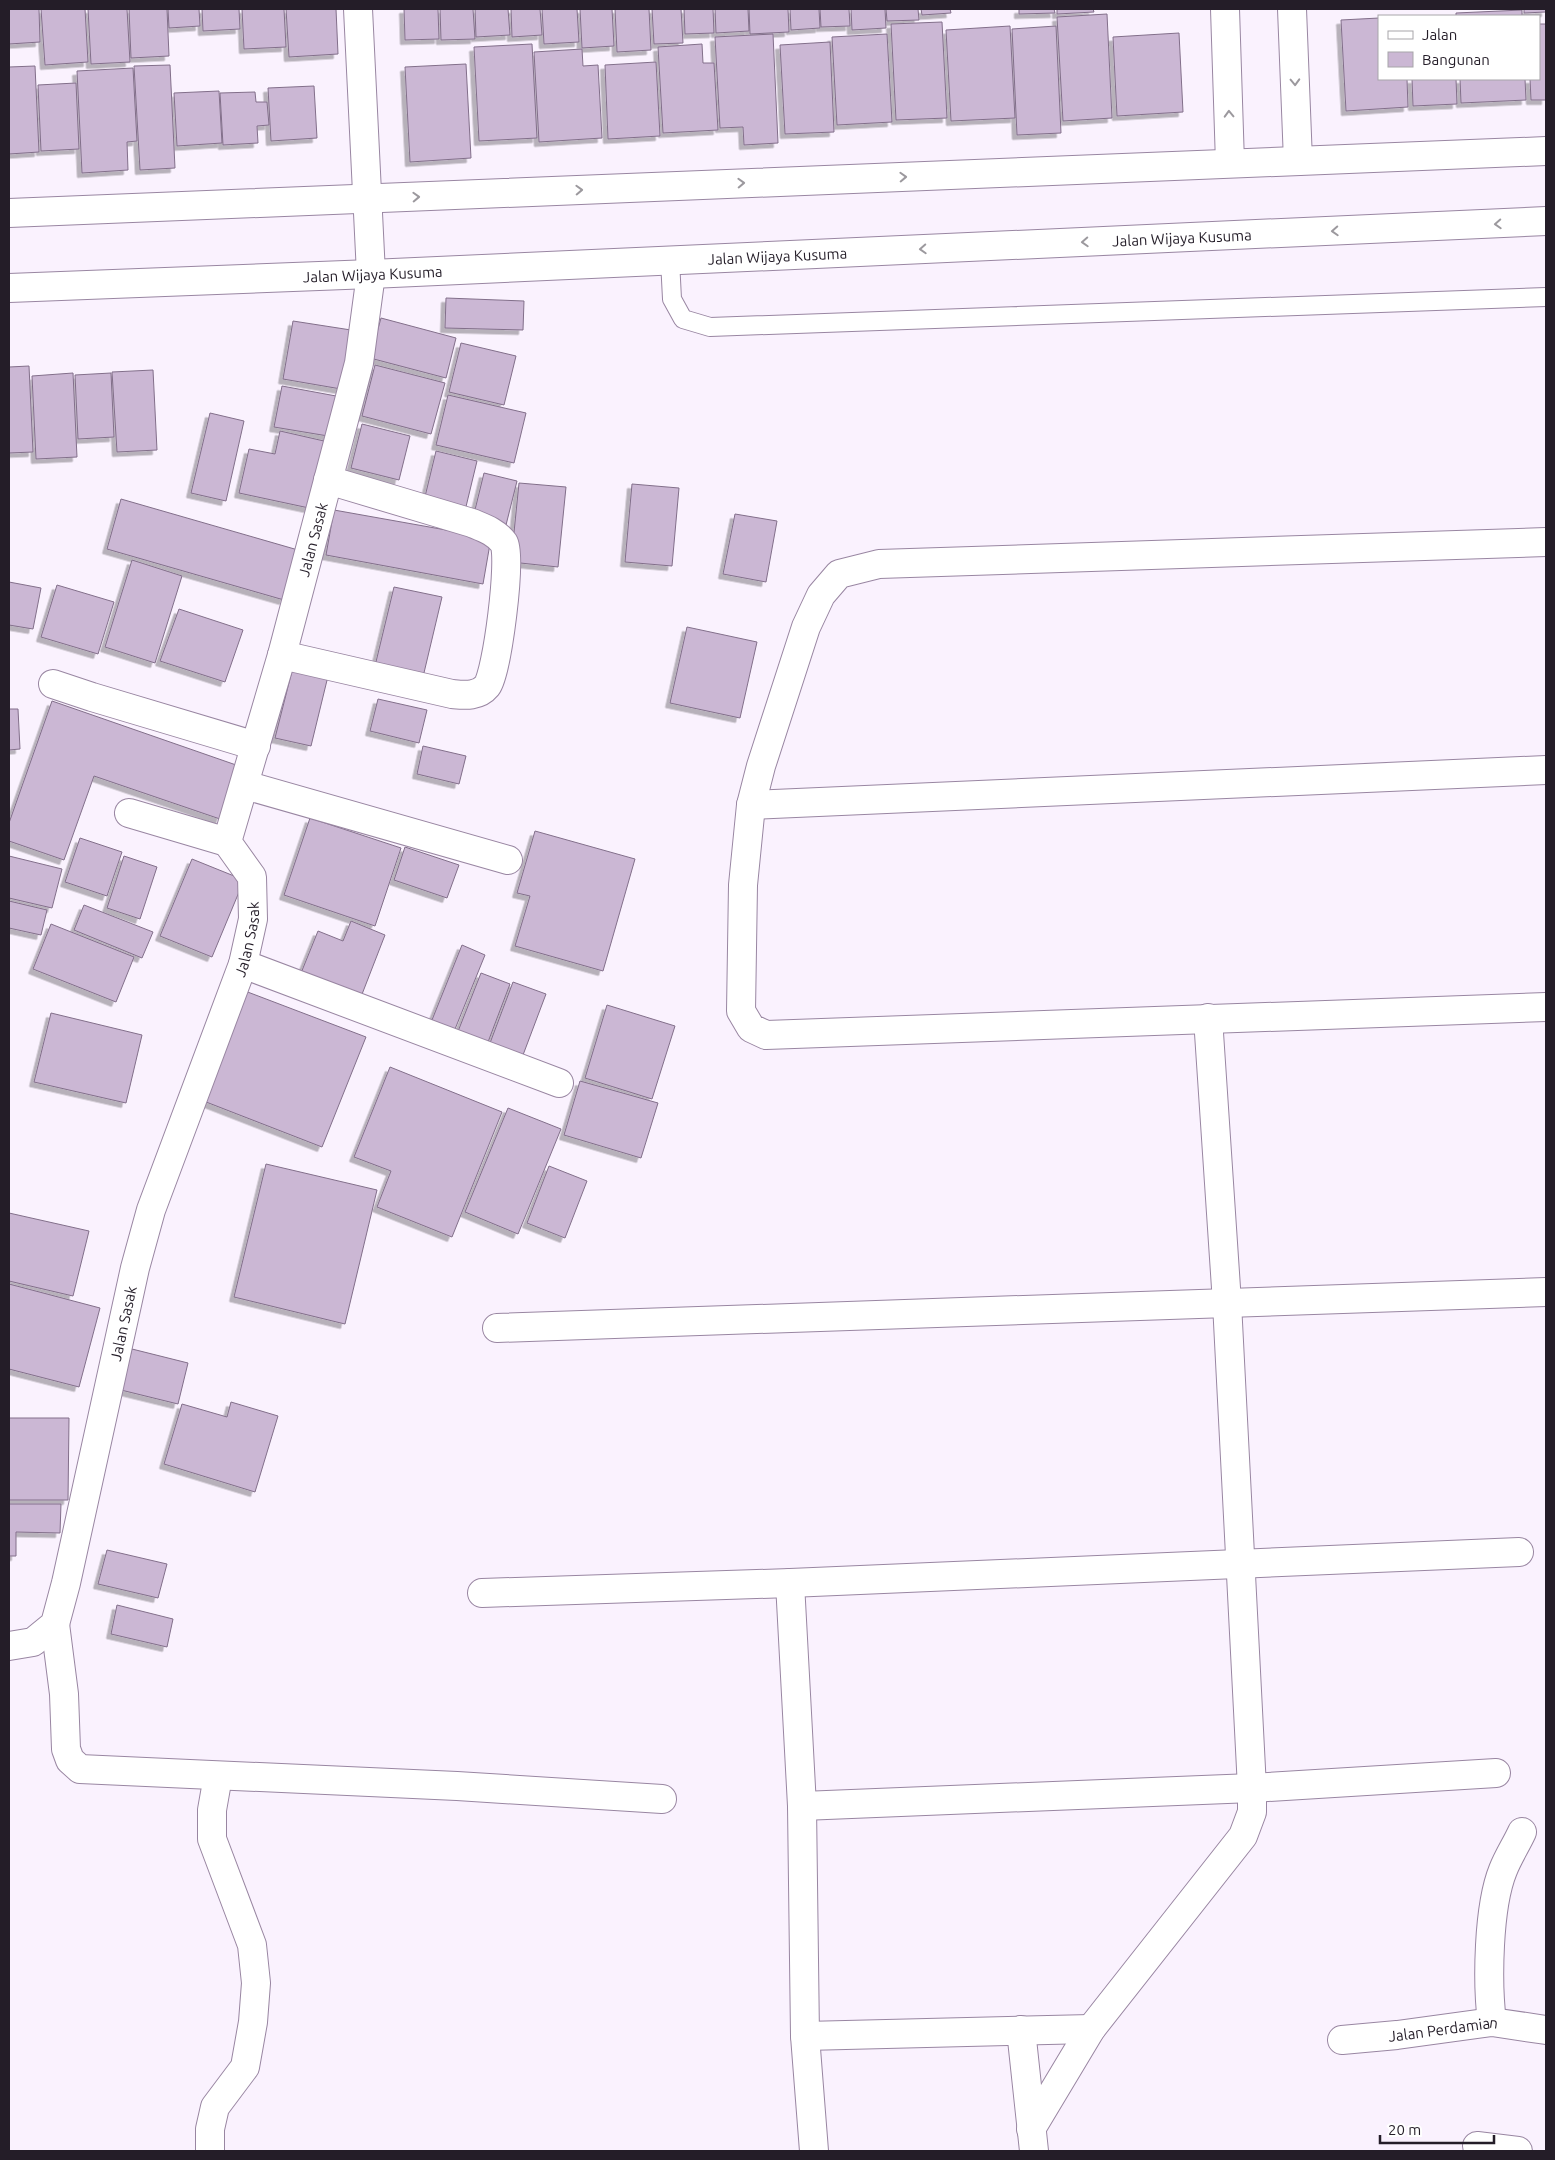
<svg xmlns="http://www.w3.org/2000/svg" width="1555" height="2160" font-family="Ubuntu,sans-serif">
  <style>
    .building { fill: #cbb7d4; stroke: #826f8a; filter: url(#shadow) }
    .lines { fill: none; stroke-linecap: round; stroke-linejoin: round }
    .service-casing { stroke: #9986a2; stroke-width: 20 }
    .minor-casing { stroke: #9986a2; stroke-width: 30 }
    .service { stroke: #fff; stroke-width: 18 }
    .minor { stroke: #fff; stroke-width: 28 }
    .oneway { stroke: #9c999e }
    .labels { text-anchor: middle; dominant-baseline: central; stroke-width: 4; stroke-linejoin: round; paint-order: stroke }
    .street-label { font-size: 15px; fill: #241d28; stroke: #fff }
  </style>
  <defs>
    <filter id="shadow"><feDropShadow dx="-4.5" dy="4.5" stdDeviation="0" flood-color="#0004"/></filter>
  </defs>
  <rect width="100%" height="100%" fill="#faf2fe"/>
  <!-- building -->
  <path class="building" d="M9 9H39L40 42 9 44Z
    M41 9H85L88 62 45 65Z
    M88 9H127L130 62 91 64Z
    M129 9H167L169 56 131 58Z
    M168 9H199L200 26 169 28Z
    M202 9H239L240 29 203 31Z
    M242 9H284L286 47 244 49Z
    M286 9H336L338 54 289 57Z
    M404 9H438L439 39 405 40Z
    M440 9H473L475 39 441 40Z
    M475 9H508L510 35 476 37Z
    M511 9H540L542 35 512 37Z
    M542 9H577L579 42 544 44Z
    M580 9H612L614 46 582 48Z
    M615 9H649L651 50 617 52Z
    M652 9H681L683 43 654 44Z
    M684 9H713L714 33 685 34Z
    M715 9H748L749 31 716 33Z
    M749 9H788L789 32 750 34Z
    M790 9H819L820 28 791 30Z
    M820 9H849L850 26 821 27Z
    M851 9H885L886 28 852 30Z
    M886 9H918L919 20 887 21Z
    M921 9H950L951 13 922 15Z
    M1019 9H1054L1055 13 1019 14Z
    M1057 9H1093L1094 12 1057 14Z
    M1524 9H1546V12L1524 13Z
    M1522 10V16H1456V13Z
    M1107 14 1112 118 1063 121 1057 17Z
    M1379 18V79H1407L1408 107 1346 111 1341 20Z
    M942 22 947 118 896 120 891 24Z
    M1539 24H1546V100H1531L1530 79H1539Z
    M1010 26 1015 118 951 121 946 30Z
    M1056 26 1061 133 1017 135 1012 29Z
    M1179 33 1183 112 1117 116 1113 37Z
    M773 34 778 143 744 145 743 127 720 128 715 37Z
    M887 34 892 122 837 125 832 37Z
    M830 42 834 132 785 134 780 45Z
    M532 44 537 138 479 141 474 47Z
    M702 44 703 63H714L718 130 663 133 658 47Z
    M582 49 583 66 598 65 602 138 539 142 534 52Z
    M656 62 660 136 608 139 605 65Z
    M466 64 471 158 410 162 405 67Z
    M170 65 175 168 140 170 134 66Z
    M35 66 39 152 9 154V67Z
    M133 68 137 141 127 142 128 170 82 173 77 71Z
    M1412 79H1456L1457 104 1413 106Z
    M1460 79H1525L1526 100 1461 103Z
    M76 83 79 149 41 151 38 85Z
    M314 86 317 138 271 141 268 88Z
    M219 91 222 143 177 146 174 93Z
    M255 92 256 102H267L269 125 257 126 258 143 223 145 220 93Z
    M446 298 524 301 523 330 445 328Z
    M381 318 456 338 446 378 370 358Z
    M293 321 351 330 341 389 283 379Z
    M461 343 516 356 504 405 449 392Z
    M375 365 445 383 431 434 362 416Z
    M29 366 33 452 9 453V367Z
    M153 370 157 450 117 452 112 372Z
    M73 373 77 457 36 459 32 376Z
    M111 373 114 437 78 439 75 375Z
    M282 386 336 396 328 436 274 427Z
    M448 395 526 413 514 463 436 445Z
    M210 413 244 421 226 501 191 493Z
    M362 424 410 436 399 480 351 468Z
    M280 431 324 441 309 508 239 493 249 449 275 454Z
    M436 451 477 461 464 515 423 505Z
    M484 473 517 481 506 525 473 518Z
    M519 483 566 487 558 567 511 562Z
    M632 484 679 488 672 566 625 562Z
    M121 499 298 550 284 600 107 549Z
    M334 510 491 538 483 584 326 555Z
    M735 514 777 521 766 582 723 574Z
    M132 560 182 576 155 663 105 647Z
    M9 582 41 588 33 629 9 625Z
    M57 585 114 602 98 654 41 637Z
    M394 587 442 597 423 677 375 666Z
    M179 609 243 630 225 682 160 661Z
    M687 627 757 642 740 718 670 703Z
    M294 663 329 672 311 746 275 738Z
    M378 699 427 710 419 743 370 731Z
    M52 701 239 766 220 819 94 776 64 860 9 841V823Z
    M9 709H18L20 749 9 750Z
    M423 746 466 756 459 784 417 774Z
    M310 818 401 848 375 926 284 895Z
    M535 831 635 859 603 971 515 946 530 896 517 893Z
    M80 838 122 852 107 896 65 882Z
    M405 847 459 865 447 898 394 880Z
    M9 856 62 869 52 908 9 898Z
    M124 856 157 867 140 919 107 908Z
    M192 859 244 880 212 957 160 936Z
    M9 901 47 910 41 935 9 928Z
    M84 905 153 932 142 958 74 930Z
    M351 921 385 935 359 1002 299 978 318 931 343 941Z
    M51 924 134 957 116 1002 33 969Z
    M462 945 485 955 451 1039 428 1030Z
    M481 973 510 984 485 1050 455 1039Z
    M513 982 546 994 520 1063 487 1051Z
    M245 991 366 1037 322 1147 201 1100Z
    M607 1005 675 1026 652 1099 585 1078Z
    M51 1013 142 1035 126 1103 34 1082Z
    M390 1067 502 1112 452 1237 377 1207 391 1171 354 1157Z
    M580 1081 658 1103 641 1158 564 1135Z
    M508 1108 561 1129 518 1234 465 1212Z
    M266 1164 377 1190 345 1324 234 1297Z
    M549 1166 587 1181 565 1238 527 1223Z
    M9 1213 89 1231 73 1296 9 1281Z
    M9 1284 100 1308 79 1387 9 1369Z
    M132 1349 188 1363 178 1404 121 1390Z
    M231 1402 278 1416 255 1492 164 1464 182 1404 227 1417Z
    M9 1418H69L68 1500H9Z
    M9 1504H61L60 1533 16 1532V1556H9Z
    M107 1550 167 1564 158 1598 98 1584Z
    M117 1605 173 1619 167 1647 111 1634Z"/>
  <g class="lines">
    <!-- service casing -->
    <g class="service-casing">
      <path id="service" d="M670 260 672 299 683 319 710 327 1546 297"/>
    </g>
    <!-- minor casing -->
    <g class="minor-casing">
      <g id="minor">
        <path d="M1225 9 1230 163"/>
        <path d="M1292 9 1298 161"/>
        <path d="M9 213 1546 151"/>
        <path id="s1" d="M9 288 371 274 1546 221"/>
        <path d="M1546 542 879 564 839 574 821 595 806 627 761 766 751 805 743 885 741 1011 751 1028 766 1035 1546 1007"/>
        <path d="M282 655 452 694C464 695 478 697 487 686 497 674 512 556 504 543 496 532 484 528 472 523L328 480"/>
        <path d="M53 684 92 697 256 746"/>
        <path d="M245 785 508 860"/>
        <path d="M751 805 1546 770"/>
        <path d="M129 813 227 842"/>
        <path d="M243 964 559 1083"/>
        <path d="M497 1328 1546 1292"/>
        <path d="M790 1583 802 1806 805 2036 814 2151"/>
        <path d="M482 1593 790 1583 1519 1552"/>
        <path d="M55 1624 64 1694 66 1749 70 1760 80 1769 457 1786 662 1799"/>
        <path id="s2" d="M9 1646 33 1642 55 1624 66 1583 135 1268 151 1210 243 964 253 919 252 877 227 842 282 655 359 363 371 274 358 9"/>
        <path d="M802 1806 1252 1788 1496 1773"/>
        <path d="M1492 2022C1487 1983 1488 1907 1503 1870 1508 1857 1516 1845 1522 1832"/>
        <path d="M1021 2030 1034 2151"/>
        <path d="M805 2036 1091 2029"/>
        <path id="s3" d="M1342 2040 1397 2035 1492 2022 1546 2030"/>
        <path d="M1031 2129 1091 2029 1243 1836 1252 1812V1788L1227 1303 1208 1018"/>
        <path d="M1477 2146 1518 2151"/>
        <path d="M210 2151V2129L215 2107 245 2067 253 2022 256 1983 252 1945 212 1839V1810L218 1776"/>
      </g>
    </g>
    <!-- service -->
    <use href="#service" class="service"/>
    <!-- minor -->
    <use href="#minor" class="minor"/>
  </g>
  <!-- one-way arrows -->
  <defs><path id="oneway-chevron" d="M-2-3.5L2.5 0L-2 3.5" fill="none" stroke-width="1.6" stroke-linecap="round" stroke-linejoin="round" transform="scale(1.25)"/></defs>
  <g class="oneway">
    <use href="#oneway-chevron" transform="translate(1295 82) rotate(88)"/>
    <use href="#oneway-chevron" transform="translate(1229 114) rotate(-92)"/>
    <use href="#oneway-chevron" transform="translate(903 177) rotate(-2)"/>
    <use href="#oneway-chevron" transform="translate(741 183) rotate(-2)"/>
    <use href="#oneway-chevron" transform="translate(579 190) rotate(-2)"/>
    <use href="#oneway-chevron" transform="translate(416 197) rotate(-2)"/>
    <use href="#oneway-chevron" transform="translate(1498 224) rotate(177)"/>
    <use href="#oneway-chevron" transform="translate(1335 231) rotate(177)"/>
    <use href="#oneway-chevron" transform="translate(1085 242) rotate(177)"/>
    <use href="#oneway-chevron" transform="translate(923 249) rotate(177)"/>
  </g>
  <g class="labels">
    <!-- street labels -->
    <g class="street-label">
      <text stroke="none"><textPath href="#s1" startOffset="1174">Jalan Wijaya Kusuma</textPath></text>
      <text stroke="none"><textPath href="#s1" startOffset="769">Jalan Wijaya Kusuma</textPath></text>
      <text stroke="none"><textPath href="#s1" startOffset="364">Jalan Wijaya Kusuma</textPath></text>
      <text stroke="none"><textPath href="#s2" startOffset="1186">Jalan Sasak</textPath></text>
      <text stroke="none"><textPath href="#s2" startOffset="766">Jalan Sasak</textPath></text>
      <text stroke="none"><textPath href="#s2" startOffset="361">Jalan Sasak</textPath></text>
      <text stroke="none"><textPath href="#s3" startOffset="102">Jalan Perdamian</textPath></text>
    </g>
  </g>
  <!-- border -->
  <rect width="1555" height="2160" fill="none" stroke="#241d28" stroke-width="20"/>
  <!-- legend -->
  <rect x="1378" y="15" width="162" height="65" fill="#ffffff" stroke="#a7a5a9"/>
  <rect x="1388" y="31" width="25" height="8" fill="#ffffff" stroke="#a7a5a9"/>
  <text x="1422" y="40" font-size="15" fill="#241d28">Jalan</text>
  <rect x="1388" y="52" width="25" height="15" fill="#cbb7d4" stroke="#a7a5a9"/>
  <text x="1422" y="65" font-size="15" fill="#241d28">Bangunan</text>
  <!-- scale -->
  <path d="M1380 2135v8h114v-8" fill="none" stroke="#241d28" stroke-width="2.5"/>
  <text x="1388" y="2135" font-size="15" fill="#241d28" stroke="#ffffff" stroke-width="4" paint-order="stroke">20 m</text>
</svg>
